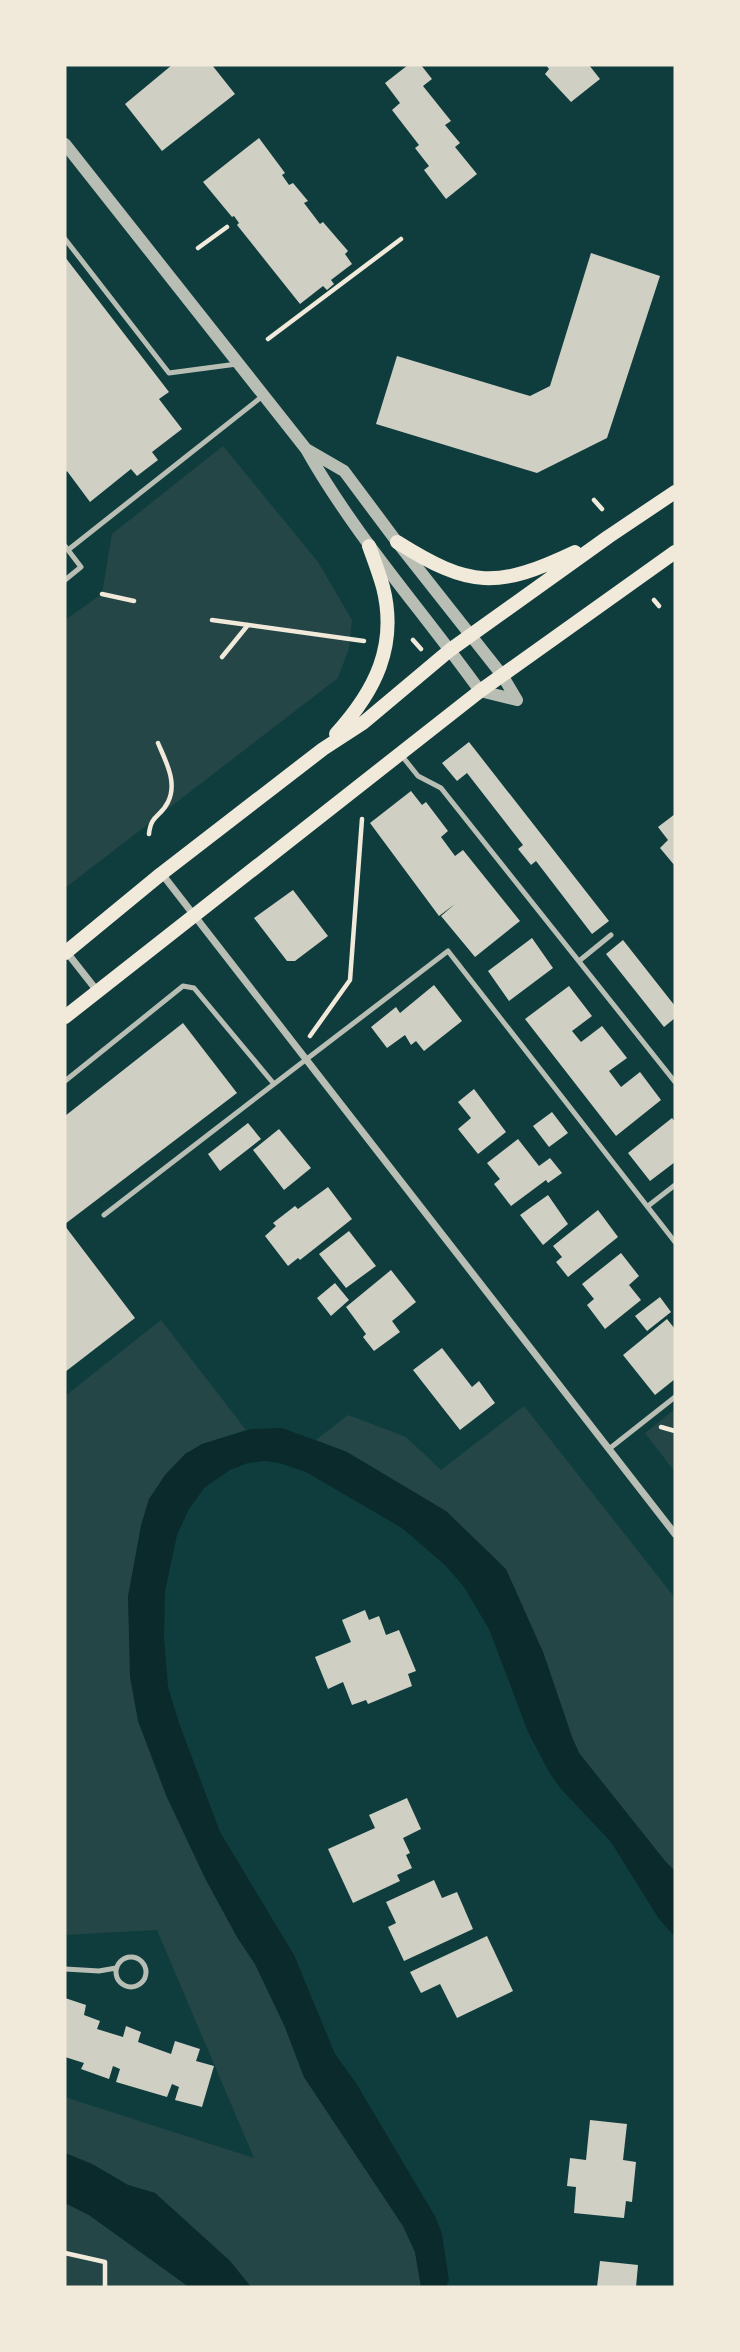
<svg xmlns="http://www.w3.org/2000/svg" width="740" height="2352" font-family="Ubuntu,sans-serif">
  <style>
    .green { fill: #244646 }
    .water { fill: #0a2a2b }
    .building { fill: #cfcfc3 }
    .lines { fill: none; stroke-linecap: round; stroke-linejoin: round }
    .path { stroke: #f1e9da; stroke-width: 4.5 }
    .service { stroke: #b8beb3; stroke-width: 5 }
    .minor { stroke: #b8beb3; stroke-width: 7 }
    .tertiary { stroke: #b8beb3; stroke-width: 12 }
    .secondary { stroke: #f1e9da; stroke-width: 14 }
  </style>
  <rect width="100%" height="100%" fill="#0f3d3e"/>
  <!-- green -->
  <path class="green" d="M223 446 318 562 352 620 349 648 338 678 65 888V620L102 594 112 534Z
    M161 1320 246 1430 202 1444 149 1499 141 1526 128 1597 166 1795 205 1878 237 1937 255 1964 285 2027 304 2077 403 2226 415 2252 421 2287H251L230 2261 155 2193 128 2185 92 2164 65 2153V2097L254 2158 157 1930 65 1935V1396Z
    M524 1406 675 1598V1871L665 1861 579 1753 572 1737 543 1652 347 1452 316 1440 348 1415 406 1437 441 1470Z
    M675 1409V1472L645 1433Z
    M65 2203 89 2215 189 2287H65Z"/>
  <!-- water -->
  <path class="water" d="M282 1428 347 1452 446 1511 506 1569 543 1652 572 1737 579 1753 665 1861 675 1871V1937L659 1919 611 1842 561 1789 549 1772 528 1732 489 1629 464 1587 445 1565 402 1528 306 1472 279 1463 265 1461 248 1463 230 1470 205 1487 189 1509 177 1535 165 1591 164 1638 168 1687 179 1723 220 1832 294 1955 335 2054 356 2083 436 2218 442 2234 449 2281 445 2287H421L415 2252 403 2226 304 2077 285 2027 255 1964 237 1937 205 1878 166 1795 138 1721 130 1677 128 1597 141 1526 149 1499 165 1475 185 1454 202 1444 251 1429Z
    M65 2153 92 2164 128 2185 155 2193 230 2261 251 2287H189L89 2215 65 2203Z"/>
  <!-- building -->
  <path class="building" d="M172 65H212L235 94 162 151 125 104Z
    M408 65H421L432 79 423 86 451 121 445 125 460 143 455 147 477 174 446 199 424 170 429 166 415 148 419 145 392 110 400 103 385 83Z
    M546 65H589L600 79 571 102 545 74 549 69Z
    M259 138 285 173 282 175 289 185 293 183 308 201 304 203 320 224 323 222 348 251 345 254 352 264 331 280 334 284 327 290 323 286 300 304 237 225 239 223 234 216 232 217 203 182Z
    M591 253 660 276 607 438 537 473 376 424 397 356 530 396 550 386Z
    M65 257 169 392 159 399 182 429 152 452 158 460 137 476 131 469 90 502 67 471 65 473Z
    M469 742 609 921 592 934 536 861 531 865 518 849 523 845 467 773 457 781 442 763Z
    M411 791 422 805 426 802 448 831 441 837 455 856 463 850 520 921 475 957 441 916 455 904 439 916 370 823Z
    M675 814V866L660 848 668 840 658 827Z
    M293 890 328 936 295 961H287L254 918Z
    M532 938 553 968 509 1001 488 971Z
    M623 940 675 1006V1018L664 1027 606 954Z
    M434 985 462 1021 424 1051 416 1041 411 1045 405 1035 387 1048 371 1027 396 1007 400 1013Z
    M569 986 592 1016 572 1031 581 1042 602 1026 627 1058 609 1071 621 1087 640 1072 661 1100 616 1136 525 1019Z
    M183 1023 237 1093 65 1224V1116Z
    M474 1089 506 1132 478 1154 458 1129 471 1118 458 1102Z
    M552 1112 568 1133 549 1147 533 1126Z
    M672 1118 675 1122V1162L650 1181 628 1153Z
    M248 1123 261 1139 220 1171 208 1154Z
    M279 1129 311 1168 284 1190 253 1150Z
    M518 1139 539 1166 550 1158 562 1173 548 1183 546 1180 511 1206 494 1184 500 1179 487 1163Z
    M328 1187 352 1219 300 1260 298 1258 288 1266 265 1236 276 1226 273 1223 295 1206 298 1209Z
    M548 1195 568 1224 543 1245 520 1215Z
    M598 1210 618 1237 568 1277 556 1262 562 1257 553 1246Z
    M65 1226 135 1318 65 1372Z
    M349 1231 376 1266 346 1288 319 1254Z
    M621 1253 639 1276 629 1285 641 1300 605 1329 587 1305 594 1299 582 1284Z
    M391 1270 416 1302 392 1321 400 1332 374 1351 363 1337 366 1334 346 1307Z
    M335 1283 349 1300 331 1316 317 1298Z
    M660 1297 671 1312 647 1331 635 1316Z
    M667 1319 675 1329V1379L655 1395 623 1355Z
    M442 1348 472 1387 479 1381 495 1403 460 1430 413 1370Z
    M365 1610 369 1620 379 1616 386 1635 399 1630 416 1671 408 1674 412 1686 368 1704 366 1700 352 1705 343 1682 328 1689 315 1657 351 1642 342 1620Z
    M407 1798 421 1829 403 1838 410 1853 406 1855 412 1868 397 1875 400 1881 353 1903 328 1849 375 1828 369 1815Z
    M434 1880 442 1898 457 1892 473 1929 404 1961 388 1927 396 1923 386 1902Z
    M487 1936 513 1991 457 2018 440 1984 421 1993 410 1972Z
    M65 1998 86 2005 84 2015 100 2021 97 2029 123 2037 126 2026 141 2032 138 2042 171 2054 175 2041 200 2049 196 2061 214 2066 202 2107 175 2100 179 2087 172 2084 167 2097 116 2082 120 2069 113 2066 109 2079 81 2069 84 2063 65 2057Z
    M590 2120 627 2124 623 2160 636 2162 632 2202 626 2201 624 2218 574 2213 576 2187 567 2186 570 2158 586 2160Z
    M600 2261 638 2265 636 2287H597Z"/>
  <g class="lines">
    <!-- path -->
    <path class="path" d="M198 248 227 227
      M268 339 401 239
      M594 500 602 509
      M102 594 134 601
      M654 600 659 606
      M212 620 364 641
      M413 640 421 649
      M222 657 248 625
      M149 834C151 814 161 817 168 802 178 782 165 760 158 743
      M310 1036 350 980 362 819
      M661 1427 675 1431
      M65 2253 105 2262V2287"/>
    <!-- service -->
    <path class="service" d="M65 239 169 373 237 364
      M65 546 81 567 65 580
      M68 550 264 395
      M402 756 418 776 441 788 675 1082
      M579 961 611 935
      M65 1081 183 986 194 988 274 1084 104 1215
      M274 1084 448 951 675 1242
      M648 1206 675 1185
      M609 1449 675 1397
      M116 1972a15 15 0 1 1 30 0a15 15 0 1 1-30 0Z
      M65 1969 99 1971 116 1968"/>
    <!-- minor -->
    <path class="minor" d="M162 874 675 1534
      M65 950 98 992"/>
    <!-- tertiary -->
    <path class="tertiary" d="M65 144 306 449C355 536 422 610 480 691L517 700
      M306 449 344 471 397 542 502 675 517 700"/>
    <!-- secondary -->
    <path class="secondary" d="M397 542C470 588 497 589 575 552
      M336 734C375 691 398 646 383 587 379 573 374 560 369 546
      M65 953 161 874 323 749 363 723 450 650 608 537 675 492
      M65 1017 480 691 675 552"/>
  </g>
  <!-- border -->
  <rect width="740" height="2352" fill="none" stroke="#f1e9da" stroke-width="133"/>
</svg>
